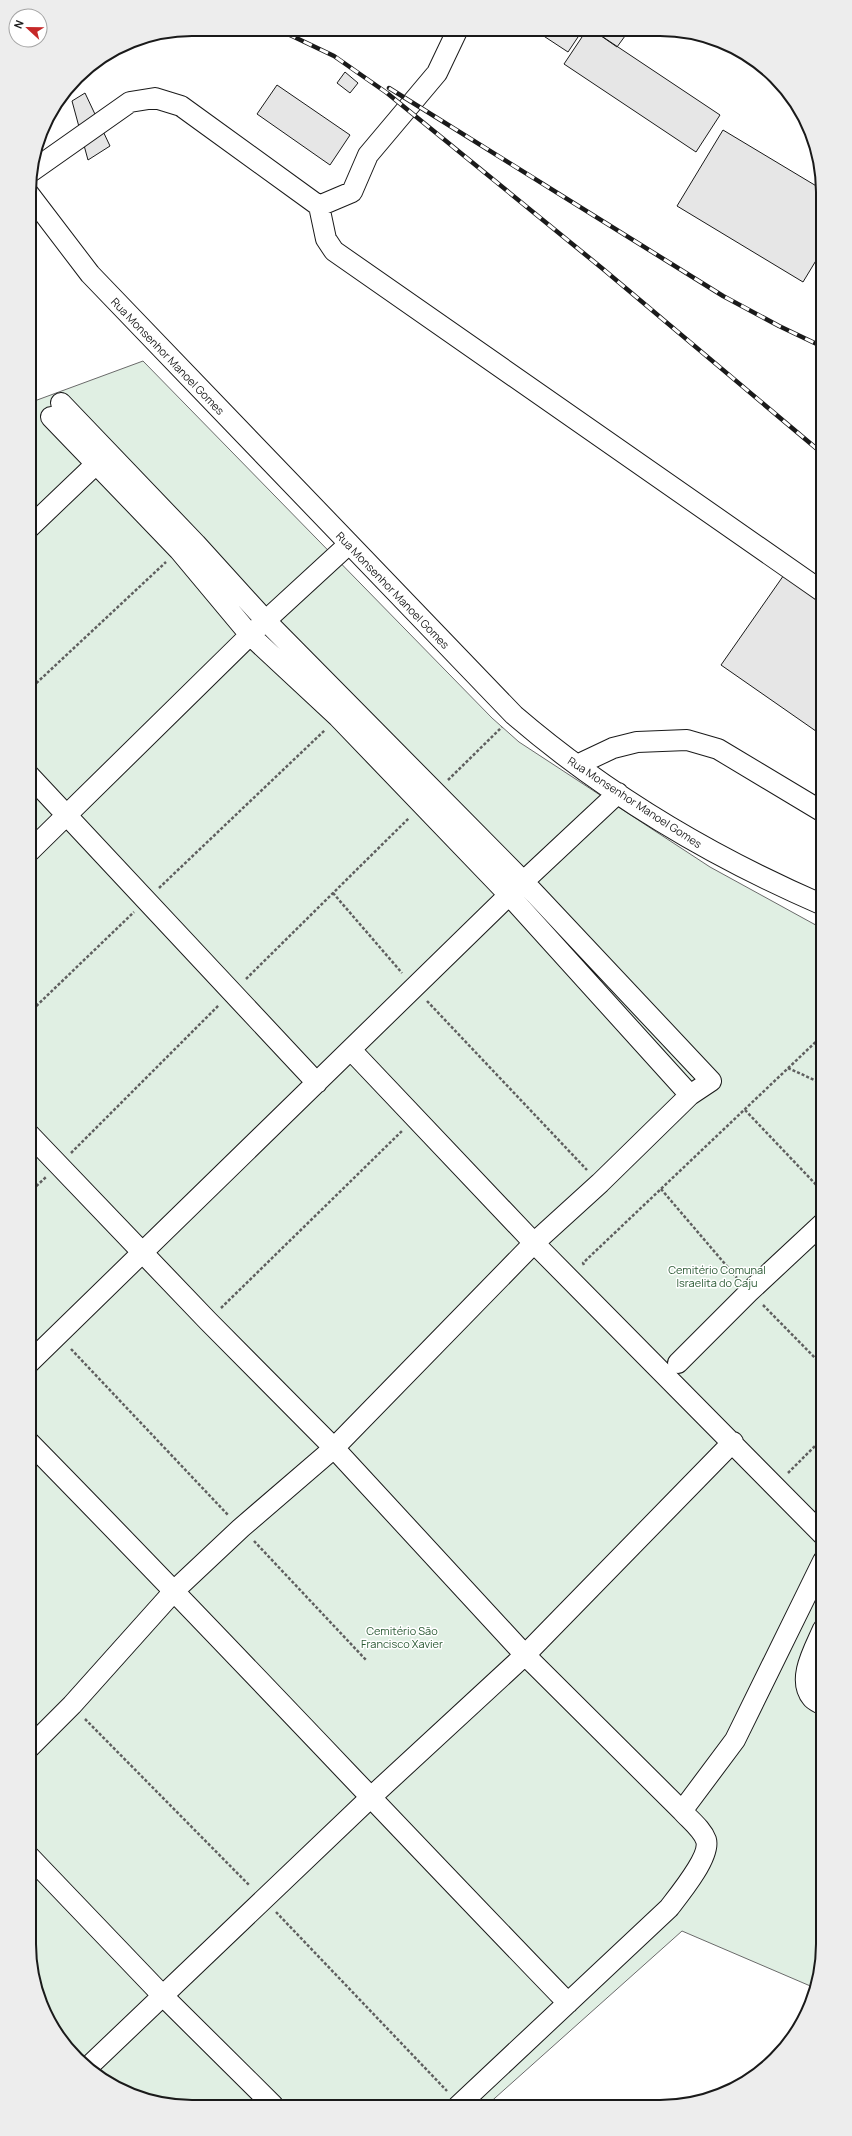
<svg xmlns="http://www.w3.org/2000/svg" width="852" height="2136" font-family="Manrope,sans-serif">
  <style>
    .green { fill: #e0efe3; stroke: #6a6a6a }
    .building { fill: #e6e6e6; stroke: #1a1a1a }
    .lines { fill: none; stroke-linecap: round; stroke-linejoin: round }
    .minor-casing { stroke: #1a1a1a; stroke-width: 22 }
    .path { stroke: #5f5f5f; stroke-width: 2.5; stroke-dasharray: 3 2; stroke-linecap: butt }
    .minor { stroke: #fff; stroke-width: 20 }
    .rail-casing { stroke: #1a1a1a; stroke-width: 4.5 }
    .rail { stroke: #fff; stroke-width: 3; stroke-dasharray: 9; stroke-linecap: butt }
    .labels { text-anchor: middle; dominant-baseline: central; stroke-width: 3; stroke-linejoin: round; paint-order: stroke }
    .street-label { font-size: 11px; fill: #1a1a1a; stroke: #fff }
    .park-label { font-size: 11px; fill: #2b5a34; stroke: #fff }
    .rim { fill: none; stroke: #1a1a1a; stroke-width: 2 }
  </style>
  <rect width="100%" height="100%" fill="#fff"/>
  <!-- green -->
  <path class="green" d="M143 361 492 718 519 742 710 867 823 929V1954L815 1988 682 1931 486 2106 160 2104 120 2090 84 2066 51 2026 34 1986 29 1944V403Z"/>
  <!-- building -->
  <path class="building" d="M536 31H582L568 52Z
    M586 31H594L720 115 696 152 564 64Z
    M594 31 619 32 625 36 617 47Z
    M345 72 358 83 350 93 337 83Z
    M277 85 350 135 330 165 257 114Z
    M85 93 110 146 88 160 72 101Z
    M723 130 823 190V249L803 282 677 206Z
    M786 572 823 598V736L721 665Z"/>
  <g class="lines">
    <!-- minor casing -->
    <g class="minor-casing">
      <path id="minor" d="M32 171 130 102 155 98 181 106 319 206 326 239 334 251 823 592
        M29 194 90 274 514 715C606 794 712 857 823 905
        M319 206 352 192 368 155 437 73 457 31
        M51 417 179 550 250 635 338 717 509 895 690 1095
        M29 528 96 464
        M577 765 613 748 637 742 687 740 718 749 823 812
        M29 775 317 1083
        M29 852 250 635 349 544
        M351 1050 534 1243 823 1535
        M29 1134 208 1321 334 1448 525 1655 682 1811C690 1820 702 1829 706 1840 711 1856 679 1895 669 1908L458 2106
        M29 1363 509 895 618 793
        M678 1363 749 1292 823 1223
        M29 1442C211 1627 388 1817 568 2003
        M823 1705C820 1703 814 1701 812 1698 796 1679 815 1648 823 1629
        M29 1748 72 1705 175 1590 241 1528 334 1448 534 1243 600 1183 690 1095 711 1081 523 881 266 621 196 544 61 403
        M682 1811 735 1740 823 1561
        M29 1856 163 1996 273 2105
        M87 2068 370 1798 525 1655 733 1442"/>
    </g>
    <!-- path -->
    <path class="path" d="M29 690 166 562
      M448 780 502 727
      M159 888 325 730
      M333 893 402 973
      M246 979 409 818
      M427 1001 587 1170
      M29 1013 134 912
      M788 1068 823 1084
      M745 1110 823 1192
      M71 1153 219 1005
      M661 1189 737 1278
      M29 1193 46 1177
      M584 1265 583 1263 823 1035
      M763 1305 823 1366
      M221 1308 402 1131
      M71 1349 228 1515
      M788 1473 823 1438
      M254 1541 366 1660
      M85 1719 250 1886
      M276 1912 447 2091"/>
    <!-- minor -->
    <use href="#minor" class="minor"/>
    <!-- rail casing -->
    <g class="rail-casing">
      <path id="rail" d="M270 29 290 35 334 56 387 93 603 269 823 454
        M389 88 723 296 779 326 823 347"/>
    </g>
    <!-- rail -->
    <use href="#rail" class="rail"/>
  </g>
  <g class="labels">
    <!-- street labels -->
    <g class="street-label">
      <text transform="translate(168 356) rotate(46)">Rua Monsenhor Manoel Gomes</text>
      <text transform="translate(393 590) rotate(46)">Rua Monsenhor Manoel Gomes</text>
      <text transform="translate(635 802) rotate(33)">Rua Monsenhor Manoel Gomes</text>
    </g>
    <!-- park labels -->
    <g class="park-label">
      <text x="717" y="1269">Cemitério Comunal<tspan x="717" dy="13">Israelita do Caju</tspan></text>
      <text x="402" y="1630">Cemitério São<tspan x="402" dy="13">Francisco Xavier</tspan></text>
    </g>
  </g>
  <!-- crop -->
  <path d="M0 0H852V2136H0ZM192 36H660A156 156 0 0 1 816 192V1944A156 156 0 0 1 660 2100H192A156 156 0 0 1 36 1944V192A156 156 0 0 1 192 36Z" fill="#ededed" fill-rule="evenodd"/>
  <path class="rim" d="M192 36H660A156 156 0 0 1 816 192V1944A156 156 0 0 1 660 2100H192A156 156 0 0 1 36 1944V192A156 156 0 0 1 192 36Z"/>
  <!-- north arrow -->
  <g transform="translate(28 28) rotate(292)"><circle r="19" fill="#ffffff" stroke="#a3a3a3"/>
  <path d="M0-3L7 15L0 10L-7 15Z" fill="#c62828"/>
  <text y="-6" font-size="11" font-weight="bold" text-anchor="middle" fill="#1a1a1a">N</text>
  </g>
</svg>
